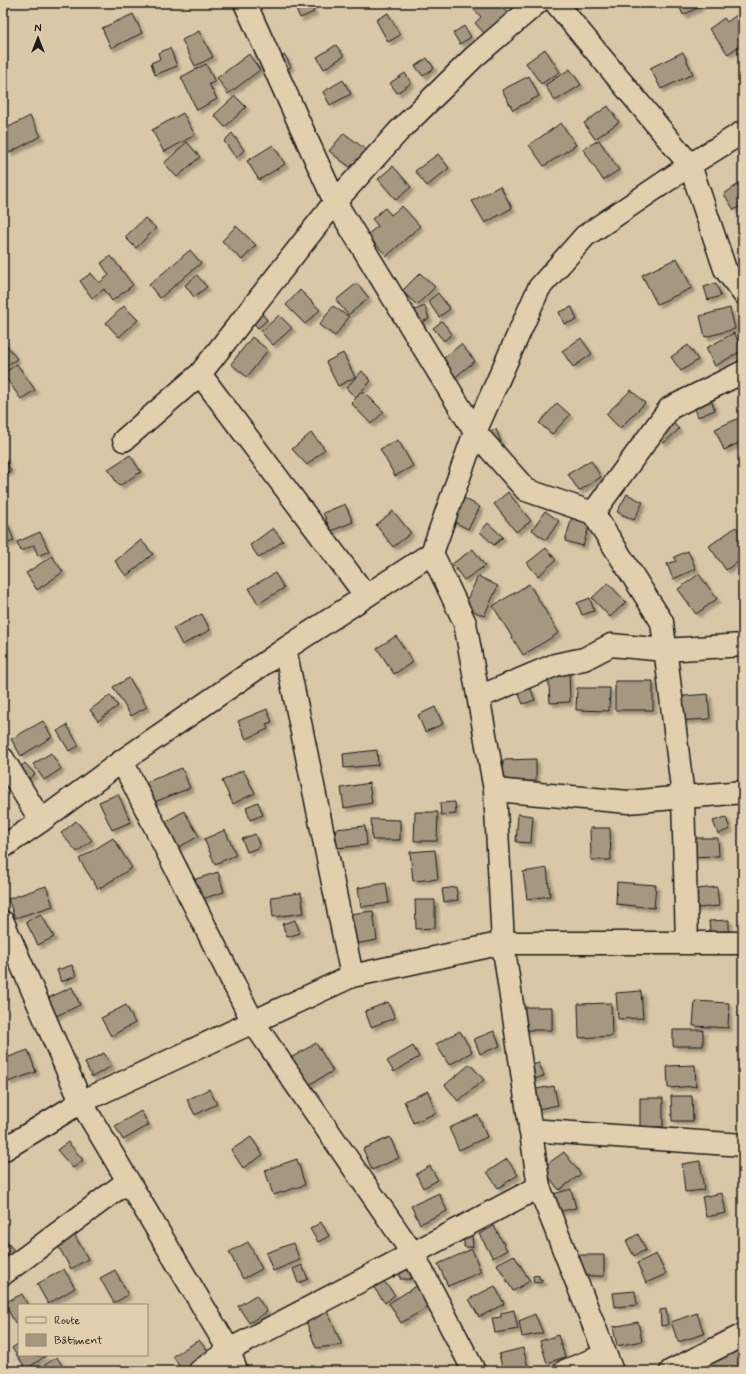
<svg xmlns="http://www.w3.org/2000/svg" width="746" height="1374" font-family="Mynerve,sans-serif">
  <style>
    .building { fill: #a59780; stroke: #1c1c1c; filter: url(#shadow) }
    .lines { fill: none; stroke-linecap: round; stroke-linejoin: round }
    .minor-casing { stroke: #1c1c1c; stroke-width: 25 }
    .minor { stroke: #e1cfad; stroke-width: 22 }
  </style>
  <defs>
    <filter id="shadow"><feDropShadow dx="3.5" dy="3.5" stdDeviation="1" flood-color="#0004"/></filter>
  </defs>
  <rect width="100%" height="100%" fill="#d9c8a7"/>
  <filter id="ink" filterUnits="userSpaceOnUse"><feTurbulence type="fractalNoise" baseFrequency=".025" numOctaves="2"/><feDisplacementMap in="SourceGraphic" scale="8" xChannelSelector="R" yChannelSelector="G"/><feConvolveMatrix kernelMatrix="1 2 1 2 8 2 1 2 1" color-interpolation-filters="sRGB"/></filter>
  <g filter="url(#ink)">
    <!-- building -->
    <path class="building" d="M293 3H310L314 12 300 18Z
      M479 3H499L508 14 485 34 475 23 481 17 473 8Z
      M678 3H698L700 7 683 15Z
      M741 12 743 14V43L728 54 709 29 724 18 727 22Z
      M388 13 400 35 388 42 376 20Z
      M133 14 142 33 111 48 102 28Z
      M464 26 471 37 460 44 453 33Z
      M199 31 213 57 195 66 182 40Z
      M336 45 344 56 324 69 317 57Z
      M170 48 177 66 155 75 151 63 160 59 158 53Z
      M545 49 560 72 541 84 526 63Z
      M683 52 693 74 661 89 650 68Z
      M249 54 260 70 228 94 217 78Z
      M285 55 291 67 283 71 277 59Z
      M427 58 434 68 423 76 415 66Z
      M206 64 215 82 209 84 217 99 197 110 181 77Z
      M570 69 581 85 555 101 545 85Z
      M405 73 411 83 397 93 390 83Z
      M529 76 539 96 513 110 502 90Z
      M343 80 351 94 330 105 323 92Z
      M235 96 246 107 225 127 214 115Z
      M608 106 619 122 595 139 584 123Z
      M183 113 195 135 164 152 152 130Z
      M30 116 41 136 9 153 3 141V130Z
      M561 123 576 145 544 166 529 145Z
      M232 133 244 150 236 158 224 141Z
      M344 133 366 150 351 168 329 151Z
      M599 140 619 170 603 180 583 149Z
      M187 142 200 157 177 177 164 163Z
      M273 145 285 164 259 180 247 161Z
      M438 154 449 168 427 186 415 171Z
      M393 166 411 187 396 200 378 179Z
      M743 181V204L734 210 724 194Z
      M500 186 512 208 485 223 472 201Z
      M402 206 420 226 387 256 367 235 378 226 372 219 385 208 391 215Z
      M145 218 156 228 136 248 125 237Z
      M236 226 256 245 242 260 222 241Z
      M190 250 201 263 160 298 149 285Z
      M111 256 133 285 112 301 104 289 92 298 80 281 91 273 99 283 109 275 101 263Z
      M677 258 692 288 657 304 642 275Z
      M420 273 435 287 417 305 402 291Z
      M197 275 207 287 194 297 185 285Z
      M357 283 369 298 348 315 336 300Z
      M716 283 721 296 708 300 704 287Z
      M300 290 320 310 305 324 286 305Z
      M438 293 450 309 439 317 428 301Z
      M124 306 138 320 119 337 106 323Z
      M333 306 349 317 335 336 319 325Z
      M425 306 429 319 417 324 412 311Z
      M572 307 577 320 564 324 559 312Z
      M730 308 735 329 705 337 700 316Z
      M258 309 267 320 258 328 248 317Z
      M279 315 292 328 273 345 261 332Z
      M442 321 452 334 444 341 433 328Z
      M734 333 743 350 715 366 706 348Z
      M252 337 268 350 247 377 231 364Z
      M581 338 592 354 573 367 562 351Z
      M3 340 17 359 3 368Z
      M461 344 475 361 453 379 439 362Z
      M688 345 698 360 681 371 671 357Z
      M343 353 355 377 338 386 326 362Z
      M17 364 35 390 21 399 3 374Z
      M362 371 371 381 355 397 346 388Z
      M631 390 645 403 620 428 606 414Z
      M363 391 384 412 371 424 351 403Z
      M710 397 715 410 698 417 693 403Z
      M557 403 570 415 552 434 539 423Z
      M666 416 679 429 664 443 651 430Z
      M743 416V441L724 450 715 429Z
      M496 429 501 442 488 447 483 434Z
      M311 433 325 449 307 465 292 449Z
      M398 440 413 466 395 476 380 449Z
      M3 455 11 471 3 474Z
      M130 455 141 472 119 486 108 469Z
      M591 460 601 477 579 491 568 474Z
      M508 492 531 521 516 532 494 504Z
      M627 494 643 502 634 520 617 512Z
      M464 498 480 507 468 529 452 521Z
      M345 504 353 522 331 531 323 513Z
      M393 511 411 533 393 547 376 525Z
      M545 511 559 521 546 540 532 530Z
      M572 517 590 523 583 546 565 541Z
      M7 522 14 541 3 545V524Z
      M488 523 503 537 494 545 480 532Z
      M736 527 743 536V558L726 570 709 546Z
      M273 528 283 541 259 558 250 545Z
      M40 532 49 551 38 556 34 545 21 551 17 542Z
      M141 540 153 554 126 576 115 561Z
      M546 548 556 560 538 576 527 563Z
      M473 549 485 566 464 580 452 564Z
      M688 551 696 569 673 579 667 564 676 561 674 557Z
      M52 556 63 572 37 590 26 573Z
      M275 573 284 588 258 604 249 588Z
      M699 574 717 599 696 614 678 589Z
      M478 576 498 586 484 616 464 606Z
      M608 583 626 602 610 617 592 598Z
      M529 584 559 633 523 655 493 606Z
      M590 598 594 611 582 615 577 603Z
      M202 614 210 630 182 645 173 628Z
      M396 636 413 662 394 674 377 648Z
      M569 667 570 702 550 703 548 668Z
      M129 678 147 707 131 716 113 687Z
      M615 681H653V710H615Z
      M530 687 535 700 523 704 518 692Z
      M577 688H610L609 711 576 710Z
      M708 694 710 719 674 721 672 697Z
      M110 695 118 706 98 721 90 710Z
      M435 707 443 724 425 732 418 715Z
      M267 709 272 722 266 724 268 729 246 739 238 721Z
      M43 721 52 737 21 756 11 739Z
      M67 725 79 746 69 751 57 731Z
      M377 750 378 765 344 768 343 754Z
      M51 753 61 769 44 780 33 764Z
      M536 759V781L503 782V760Z
      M25 763 35 774 26 781 17 770Z
      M182 768 190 788 152 803 144 783Z
      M243 770 255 793 233 804 222 781Z
      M369 783 372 803 344 808 341 788Z
      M118 794 131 822 112 830 99 802Z
      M258 802 263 815 250 820 246 807Z
      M455 802 456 814 441 815 440 803Z
      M184 811 199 836 174 850 160 825Z
      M415 812H438L437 841H414Z
      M518 814 533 816 531 843 516 842Z
      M726 817 730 829 718 834 713 821Z
      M371 819 400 820V840H372Z
      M76 821 92 840 77 852 61 833Z
      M365 826 367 845 337 848 335 829Z
      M590 828H610L611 860H591Z
      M225 830 236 855 215 864 204 839Z
      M255 834 260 847 247 852 242 839Z
      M113 838 132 868 98 889 79 859Z
      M687 838H718L719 856 687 857Z
      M435 850 438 879 413 881 410 852Z
      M547 868 550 896 527 899 523 872Z
      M218 872 224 892 199 900 193 880Z
      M617 882 656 885 654 908 616 904Z
      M386 883 389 903 361 907 358 888Z
      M46 886 53 906 15 918 8 899Z
      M456 887 458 900 444 902 442 889Z
      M717 887 719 906 688 909 686 890Z
      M301 893 304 913 273 917 271 897Z
      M415 900H435V928L416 929Z
      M373 911 377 940 355 944 350 914Z
      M41 914 54 937 38 945 26 922Z
      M295 920 300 933 287 937 282 924Z
      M729 920V931L710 932 709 921Z
      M72 965 76 976 61 982 57 970Z
      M72 987 80 1005 54 1017 46 999Z
      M641 991 643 1018 618 1019 616 993Z
      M695 1001 729 1003 728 1028 693 1026Z
      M388 1002 395 1018 371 1027 365 1011Z
      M611 1003 612 1036 579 1038 578 1004Z
      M126 1005 135 1023 111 1036 101 1018Z
      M520 1007H552V1030H520Z
      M673 1030H703V1046H673Z
      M460 1031 472 1052 449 1065 436 1044Z
      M494 1031 500 1046 480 1054 474 1039Z
      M316 1043 333 1071 305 1087 289 1059Z
      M413 1046 419 1057 394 1072 387 1061Z
      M28 1050 36 1072 8 1082 3 1067V1059Z
      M104 1053 112 1066 92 1077 85 1063Z
      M539 1063 544 1076 531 1080 526 1067Z
      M470 1064 484 1080 458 1101 445 1085Z
      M695 1065 696 1086 668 1088 667 1066Z
      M554 1086 558 1105 533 1110 530 1090Z
      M209 1089 217 1104 195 1115 187 1100Z
      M428 1091 436 1113 413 1123 404 1101Z
      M671 1096H692L693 1121H672Z
      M640 1098H663V1127H640Z
      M141 1111 149 1125 123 1140 115 1126Z
      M478 1115 487 1137 459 1150 449 1128Z
      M251 1137 263 1155 243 1168 231 1150Z
      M390 1137 399 1158 372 1170 363 1149Z
      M68 1142 83 1160 73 1168 57 1150Z
      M564 1152 581 1174 559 1190 542 1168Z
      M297 1159 305 1185 273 1195 265 1170Z
      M507 1159 518 1175 498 1188 487 1172Z
      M700 1161 704 1190 685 1192 682 1164Z
      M430 1166 438 1180 423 1188 416 1174Z
      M571 1189 576 1208 557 1212 553 1194Z
      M439 1193 447 1211 420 1224 411 1206Z
      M722 1193 726 1213 706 1217 702 1197Z
      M321 1222 329 1236 318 1242 310 1229Z
      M494 1226 507 1250 493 1258 479 1234Z
      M74 1234 88 1259 71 1269 57 1244Z
      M638 1234 646 1250 634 1256 626 1241Z
      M464 1235H472L473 1247H464Z
      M3 1238 19 1256 3 1271Z
      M248 1242 262 1269 243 1279 229 1252Z
      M293 1243 300 1260 273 1271 266 1253Z
      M472 1249 481 1272 448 1286 438 1264Z
      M656 1254 666 1274 646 1283 637 1263Z
      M514 1255 530 1281 513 1291 497 1264Z
      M579 1255H604V1276H579Z
      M302 1265 308 1279 298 1283 293 1269Z
      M400 1268H412L411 1279H400Z
      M64 1269 75 1288 48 1304 37 1284Z
      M115 1270 128 1295 114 1303 100 1278Z
      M539 1275V1279H542V1282L534 1283 533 1276Z
      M383 1280 395 1295 385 1303 374 1288Z
      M418 1285 430 1306 401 1323 389 1303Z
      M495 1286 504 1304 479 1317 469 1299Z
      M635 1291 637 1305 615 1307 613 1293Z
      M22 1294 28 1305H19L18 1328 4 1303Z
      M256 1295 267 1312 249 1323 238 1306Z
      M666 1309 668 1325 661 1326 660 1310Z
      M514 1310 518 1329 495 1333 492 1318 501 1317V1313Z
      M327 1311 342 1345 316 1348 304 1316Z
      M697 1313 704 1334 678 1342 671 1322Z
      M535 1314 543 1333 522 1337 519 1321Z
      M638 1322 642 1341 617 1346 613 1327Z
      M558 1335 565 1357 547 1363 540 1341Z
      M199 1340 215 1360 195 1371H182L173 1356Z
      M19 1343V1355L46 1356 26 1369 12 1348Z
      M740 1347 743 1354V1371H713L709 1362Z
      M523 1348 528 1367 512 1371H503L499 1354Z
      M57 1357 65 1371H35Z"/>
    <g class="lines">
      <!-- minor casing -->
      <g class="minor-casing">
        <path id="minor" d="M245 3 335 202 475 432 526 490 593 513 662 622 683 797 687 943
          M556 3 690 165 725 269 743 293
          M200 374 366 596
          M124 440 200 374 335 202 398 132 474 57 537 3
          M593 513 670 408 743 372
          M432 553 465 623 495 790 503 943 539 1187 612 1371
          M285 649 352 976
          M479 697 555 665 584 659 611 645 665 650 743 645
          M3 759 41 821
          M122 761 253 1022 413 1254 474 1371
          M495 790 628 802 743 792
          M3 847 41 821 122 761 285 649 432 553 475 432 539 288 585 236 690 165 743 132
          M3 922 81 1102 229 1350 236 1371
          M530 1130 743 1145
          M3 1150 81 1102 352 976 503 943H743
          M3 1274 128 1181
          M200 1371 229 1350 539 1187
          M565 1371 605 1355
          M671 1371 743 1335"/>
      </g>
      <!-- minor -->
      <use href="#minor" class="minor"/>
    </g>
  </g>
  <!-- margin -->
  <rect width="746" height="1374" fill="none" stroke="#e1cfad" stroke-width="16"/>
  <rect x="8" y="8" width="730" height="1358" fill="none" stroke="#1c1c1c" stroke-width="1.5" filter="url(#ink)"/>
  <!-- legend -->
  <rect x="18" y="1304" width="130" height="52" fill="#e1cfad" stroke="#928773"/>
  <rect x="26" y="1317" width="20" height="6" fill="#e1cfad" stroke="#928773"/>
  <text x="54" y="1324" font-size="12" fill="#1c1c1c">Route</text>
  <rect x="26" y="1334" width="20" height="12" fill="#a59780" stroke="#928773"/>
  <text x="54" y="1344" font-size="12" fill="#1c1c1c">Bâtiment</text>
  <!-- north arrow -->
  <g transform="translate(38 38)" stroke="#e1cfad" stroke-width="3" paint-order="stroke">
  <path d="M0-3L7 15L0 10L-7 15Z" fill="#1c1c1c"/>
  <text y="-6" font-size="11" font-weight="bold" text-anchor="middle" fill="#1c1c1c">N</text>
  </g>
</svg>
